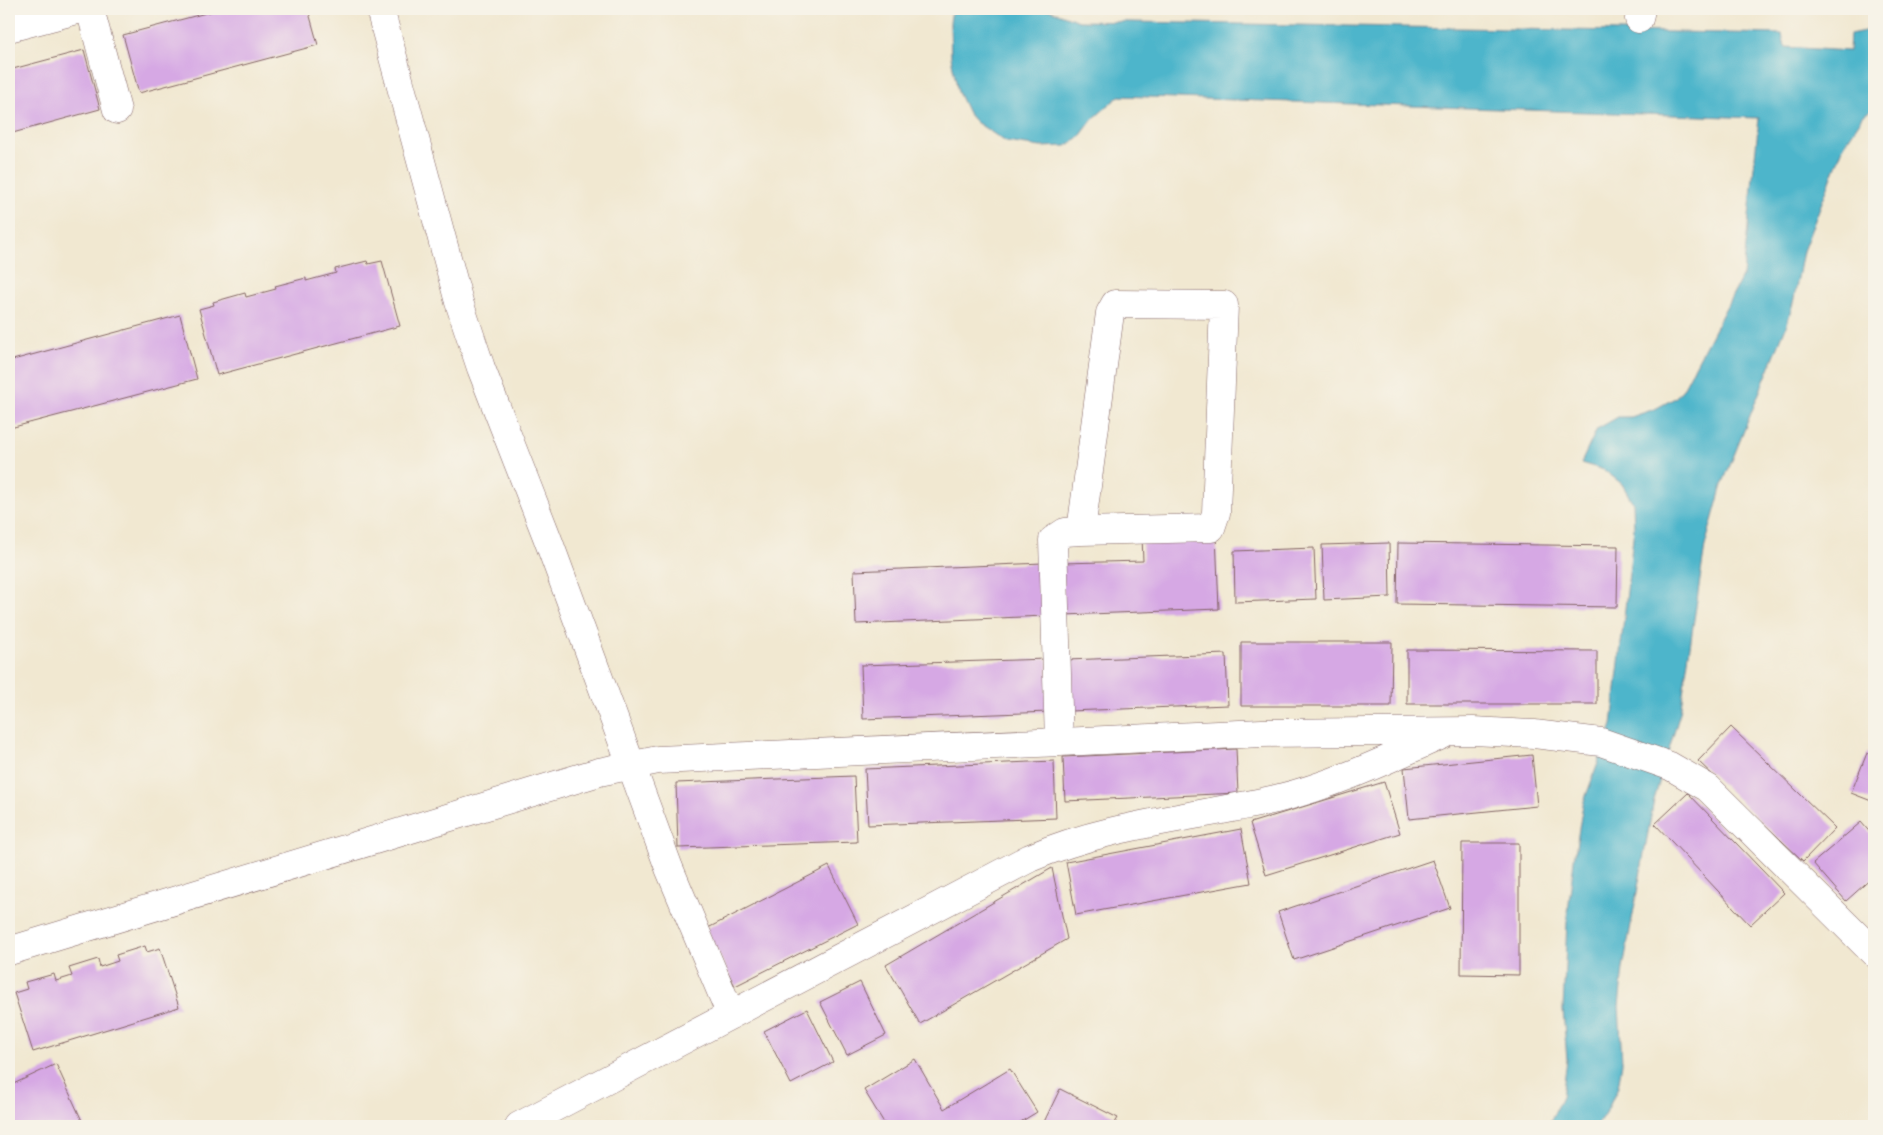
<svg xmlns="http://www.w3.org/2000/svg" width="1883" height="1135" font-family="Sriracha,sans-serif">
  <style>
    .water { fill: #4db5cb; stroke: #4c6a7b }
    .building { fill: #d6a8e4 }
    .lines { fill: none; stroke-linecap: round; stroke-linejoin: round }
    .minor-casing { stroke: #846565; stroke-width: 29 }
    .minor { stroke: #fff; stroke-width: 28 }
  </style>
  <rect width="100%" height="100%" fill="#f7f3e8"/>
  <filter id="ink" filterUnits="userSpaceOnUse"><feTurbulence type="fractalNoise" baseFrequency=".02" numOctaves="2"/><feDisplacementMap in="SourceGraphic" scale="10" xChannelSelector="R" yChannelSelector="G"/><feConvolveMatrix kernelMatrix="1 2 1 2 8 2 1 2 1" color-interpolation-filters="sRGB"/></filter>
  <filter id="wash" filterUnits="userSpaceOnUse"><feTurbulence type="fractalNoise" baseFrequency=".0096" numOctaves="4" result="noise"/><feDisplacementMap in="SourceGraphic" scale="20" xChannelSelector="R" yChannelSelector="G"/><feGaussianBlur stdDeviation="1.12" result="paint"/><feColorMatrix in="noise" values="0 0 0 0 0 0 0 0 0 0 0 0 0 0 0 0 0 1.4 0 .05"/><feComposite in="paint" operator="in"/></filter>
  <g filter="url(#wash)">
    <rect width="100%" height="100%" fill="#f1e8d1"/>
    <!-- water -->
    <path class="water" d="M952 9H1047L1079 21 1782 34 1785 47 1849 51 1850 34 1874 29V108L1864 115 1844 145 1803 251 1794 299 1787 324 1722 485 1705 546 1680 713 1654 800 1623 968 1619 1006 1622 1063 1618 1087 1608 1109 1597 1126H1548L1562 1097 1567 1060 1563 1010 1567 921 1574 860 1583 804 1612 725 1634 528 1633 503 1622 484 1604 470 1581 463 1597 429 1618 417H1631L1655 409 1675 398 1683 389 1743 275 1759 118 1119 96 1093 119 1078 139 1066 146 1041 147 1006 142 976 122 968 113 958 92 951 57 950 23Z"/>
    <g id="blocks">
      <!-- building -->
      <path class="building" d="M221 9H308L318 45 139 93 123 35Z
        M84 50 100 109 9 134V70Z
        M367 261 368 264 382 261 400 326 217 375 199 309 214 305 213 302 245 293 246 297 276 289 275 286 306 278V281L336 273 335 269Z
        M180 315 197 379 10 428 9 422V361Z
        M1216 534 1219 609 1064 615 1062 563 1143 561 1142 537Z
        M1389 543 1390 597 1324 600 1322 545Z
        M1398 543 1618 546 1617 607 1397 604Z
        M1314 548 1316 599 1235 602 1234 551Z
        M1043 563 1045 616 856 624 854 571Z
        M1241 642H1392L1391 706H1241Z
        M1407 650 1597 651V704H1407Z
        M1226 654 1228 705 1069 711 1067 660Z
        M1047 659 1049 712 863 719 861 665Z
        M1731 727 1835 828 1803 861 1698 761Z
        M1236 749 1238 793 1065 801 1063 757Z
        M1867 753 1874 756V802L1851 793Z
        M1532 755 1537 806 1409 819 1404 768Z
        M1054 761 1056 818 868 825 865 769Z
        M854 776 857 842 678 848 676 783Z
        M1384 782 1400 833 1266 875 1250 823Z
        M1688 793 1784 893 1750 925 1655 824Z
        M1861 822 1874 837V876L1846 901 1813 863Z
        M1241 829 1251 883 1076 915 1066 862Z
        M1462 843H1519V975L1461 974Z
        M1433 860 1450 908 1294 960 1278 912Z
        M829 866 858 924 735 986 706 929Z
        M1052 868 1067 939 920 1024 886 965Z
        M145 946 147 952 160 948 179 1007 33 1052 14 993 27 989 25 982 54 974 56 981 72 976 69 968 98 959 100 967 118 961 116 955Z
        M860 982 886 1035 847 1055 820 1002Z
        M807 1009 833 1062 791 1084 764 1031Z
        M915 1059 944 1109 1010 1069 1037 1112 1014 1126H886L864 1090Z
        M56 1064 84 1125 81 1126H9V1086Z
        M1060 1089 1118 1118 1113 1126H1042Z"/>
    </g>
  </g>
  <g filter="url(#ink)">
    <use href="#blocks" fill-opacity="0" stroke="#846565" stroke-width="1"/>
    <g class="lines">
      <!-- minor casing -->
      <g class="minor-casing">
        <path id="minor" d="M90 9 117 110
          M380 9 459 302 481 368 547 537 669 868 731 1015
          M1639 19 1641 9
          M9 28 81 9
          M1059 742 1053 540 1065 532 1081 531 1211 528 1216 513 1224 305 1115 304 1110 313 1081 531
          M9 951 599 772 658 760 1262 733 1473 731 1534 734 1601 742 1670 766 1708 788 1874 953
          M519 1126 1030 858C1108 824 1194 818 1276 799 1334 785 1388 759 1442 735"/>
      </g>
      <!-- minor -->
      <use href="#minor" class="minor"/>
    </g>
  </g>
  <!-- margin -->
  <rect width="1883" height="1135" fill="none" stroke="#f7f3e8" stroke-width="30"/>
</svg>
